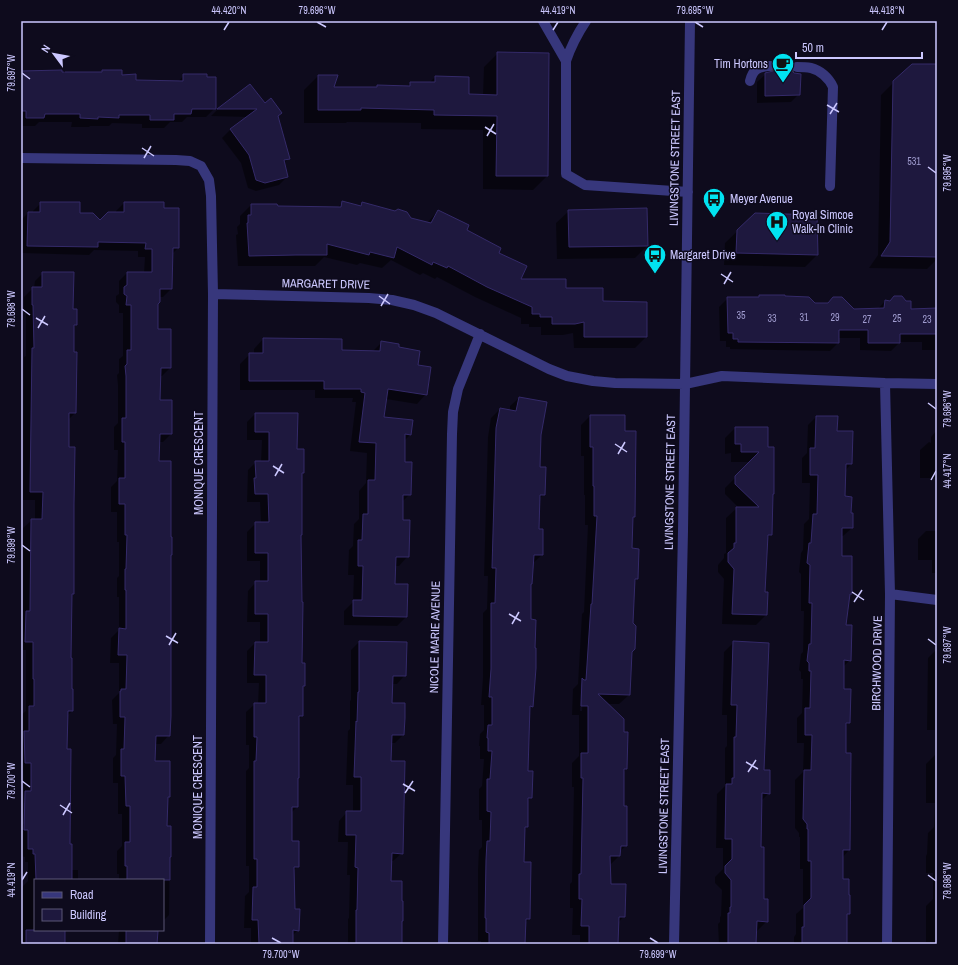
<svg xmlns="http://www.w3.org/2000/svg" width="958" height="965" font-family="'Archivo Narrow',sans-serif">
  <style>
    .shadow { fill: #0007; fill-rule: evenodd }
    .building { fill: #1e183e; stroke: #342a69 }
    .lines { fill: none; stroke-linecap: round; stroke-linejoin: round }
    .minor-tunnel { stroke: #34314a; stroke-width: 10; stroke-dasharray: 10 5; stroke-linecap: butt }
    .minor { stroke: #37377c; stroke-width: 10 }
    .ticks { fill: none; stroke: #ccc8ff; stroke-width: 1.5 }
    .labels { text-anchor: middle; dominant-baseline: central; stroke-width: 3; stroke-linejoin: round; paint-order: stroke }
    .number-label { font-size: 10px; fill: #a09ccf }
    .poi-label { font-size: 12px; fill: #ccc8ff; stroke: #0e0b1d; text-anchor: start }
    .street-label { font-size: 12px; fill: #ccc8ff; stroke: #0e0b1d }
    .neatline { fill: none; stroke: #ccc8ff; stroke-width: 1.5 }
    .ticks-label { font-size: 10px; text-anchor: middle; fill: #ccc8ff }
  </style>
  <rect width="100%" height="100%" fill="#0e0b1d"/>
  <!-- shadow -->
  <path class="shadow" d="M498 53 547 176 533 190 483 189V130L421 129V123L347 122 346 123H304V90L318 76 333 88H376L377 86 406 87 411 83H429L435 77 468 95H483L484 67Z
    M775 61 799 94 791 102 757 103V82L766 74H768L766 70Z
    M937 65V259L927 269 869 268 878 255 881 95 894 82Z
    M21 68H22V72L100 73 102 71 121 76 135 81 178 82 184 75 215 108 206 117H187L182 122H170L164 128H142V124L112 123 109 126H90L89 127H71L72 122H39L35 126H21Z
    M250 85 265 104 277 117 288 159 283 164 287 177 279 185 256 191 248 188 241 163 222 138 230 130 248 117 211 116 218 109Z
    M343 202 359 206 362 203 410 219 427 223 438 211 497 253 520 280 565 289 602 302 646 337 635 348H574L573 333 563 335H541V327H529V324H521V318L475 297 437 277 435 279 423 273 420 275 391 260 382 268 360 263 357 265 324 257 315 266H238L236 235 238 234 237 227 240 224V216L251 205H276L277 207 337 208Z
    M41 203 100 222 116 213V211L124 203 163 208 178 248 172 254 171 289 163 297H159L157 304V330L170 368 162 376H160L159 401 171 434 163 442H159L158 462 169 735 161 744H155L154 762 169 796 167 799 166 827H170L169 915 163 921V880H119V874H117V851L122 846V814H118V783H113V758L116 755 117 724H113L112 700 119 693V663H110L111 638 119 630V597H117V578L119 576V542H117V512H111V487L117 481 118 450H114V427L118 423V385L117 375 119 373V359L123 356V313H119V305L116 302V296L119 294V281L127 273H144L145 257H138V251L94 250 89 255 21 253V220L28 213H33V211Z
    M569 211 647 246 635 258 557 259 556 223Z
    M755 214 817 255 805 267 724 265 725 243Z
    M43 273 72 310 76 325 73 328 75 413 68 420 73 594 71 596 70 659 72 711 67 716 66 750 69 845 71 870H78V880H35V930H66L64 931V944H21V888L28 881V862H25V857L21 856V826L28 820 37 803H24L23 771H21V715L26 711V650H21V617L23 615V528L32 520H35V500H23L24 357 26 356V313H24V297L33 288H34L35 281Z
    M759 296H784V297L815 304 854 310H877L885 301 910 310 937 309V350H922V342H900L891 351 860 350V338H838V343L830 351 730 349V347H726V341H720L719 307 728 298H757Z
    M263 339 341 351 372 352 382 342 397 348 416 366 426 394 417 404 386 399 383 418 410 435 404 441V463L410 494 402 502V521L408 556 399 566H395L394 585 406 617 397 626 344 625V611L353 602 354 575H348L349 550 353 546 354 524 359 519V491L366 483 367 453 350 451 356 402H352L353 398H315V390H240V364L250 354H254V349Z
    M519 398 540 435 539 468 544 494 538 500V530L542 555 533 563H532L530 585 532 706 528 710 527 772 531 797 527 802V827L524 830 523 863 529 919 525 923 524 944H481V941H478V869L479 850 482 847V820H479V789L482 786 484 759H480V746H479L480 734 484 730V705H481L483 678V613L487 609 488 576H484L488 437 491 418 500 409 510 411V406Z
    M255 414 296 450 303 473 301 475V664L304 686 302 687V716L298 720 297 807 291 813V842L298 866 293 871 294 910 298 930 292 936V944H251V928H244L245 896 249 892V866H246V771L249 768V745H246V712L255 704H258L259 683H247V651L255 643H260V622H247L248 591 256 582H260V561H247V532L256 523H261L260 502H247L248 470 256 462H261L262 440H247V422Z
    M590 416 624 432 634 516 632 519 631 549 637 579 634 582 629 695 619 704H607L626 769 623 773V807L626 846 619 852V856L609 866 610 885 624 916 618 923 617 944H580V935H572L573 908H570V884L572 882 573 836 574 787H572V763L579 756V715H572L573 689 578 684 582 614 584 612 588 525H585V495H584V456H581V425ZM583 682 582 711H580L581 684Z
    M816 417 836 432 851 464 845 471 844 497 850 514 852 528 843 536H841V557L851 581V594L849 596 845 626 850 660 843 667V690L849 722 845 727V754H850L849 850 842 858V880L849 913 846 916V942H848V944H794V937L796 934V914L803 908V869H800V837H799V833L795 828V780L803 772 804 743H797V718L802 713 803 679H801V672L799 670 801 654 803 652 804 611H801V574L799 572 801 553 803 550 804 524 809 519 810 483H802V458L807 453 808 425Z
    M735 428 767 448 771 534 767 539 764 593H767L766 615 756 625 722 624 724 579 718 572V565L724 558V554L726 553V518L738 507 725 494V488L751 462H731V453L725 454V438Z
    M937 430V478H920V450L929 442 931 443V437Z
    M926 531H937V573H932V560H918V539Z
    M359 642 405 675 397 684H392L391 704 403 735 395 743H390V762L402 853 393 861H391L390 882 402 921 401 922V944H348V919L349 918 350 875H347L348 842H338L339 821 347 812H353V785H346L348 731 350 729V701L351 700V650Z
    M734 642 769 793 761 801 760 848 763 900 767 921 757 931H755V944H719L718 924 720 922V917L721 916 722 890 715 883V877L723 869V848H716L717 794 725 786V748L727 746V715H722L724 652Z
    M936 650H937V944V942H926V906L933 899V873H926V856L927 854 928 833 934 827 935 803H926V764L935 755V730H927L928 658Z
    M119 930H157V943L169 944H118Z"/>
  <!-- building -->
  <path class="building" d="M497 52 549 53 548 176H496L497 116 434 115V110L361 108V110H318V75H338L334 87H377V85L410 86V82H435V76L469 77V94L497 95Z
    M774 60 794 61 792 63 791 67 792 71 794 73 801 74 800 95 765 96V73L773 71 775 69V65L773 61Z
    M912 64H937V257L881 256 890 242 893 81Z
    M62 70V72H102V70H122V75L136 74V80L183 81V74H207V77H216V109H192L191 114H174V120H150V115H119V118L98 117V119L80 118V114H45L44 118H26V111H21V71Z
    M250 84 265 103 271 98 282 113 278 116 290 159 284 160 288 177 265 183 256 180 249 155 230 129 257 109H217Z
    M342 201 361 206 362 202 395 211 398 209 407 212 411 218 431 223 438 210 469 225 467 230 501 248 499 253 527 266 521 279H566V288H603V301L647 302V337H584V322L575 324H552V317H540V314H532V307L487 287 448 266 447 268 433 262 432 265 397 247 394 258 370 252 369 255 327 244V255H296L249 256 247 223H248V215H251V204H277L278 206 341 207Z
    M40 202H80V213H93L100 220 108 212H124V202H164V208H179V248H173L172 289H160V302L158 304V329H171V368H161L160 400H172V434H160L159 461H171V537H172V555H171V716L170 736H156L155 761H170V797H168L167 826H171V857H170V880H127V866H125V842H130V806H126L125 776H121V749H124L125 717H120V691H121V689H126L127 655H118L119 628 126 629V590H125V569H126L127 535H125V504H119V478H125V442H122V418H126V376L125 366 127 364V350H131V305H126L127 296 124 294V287L127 285V272H152V249H145L146 243 98 242V247L27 246 28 212H40Z
    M647 208 648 246 569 247 568 210Z
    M755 213 817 215 818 255 736 253 737 230Z
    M42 272H74L73 309H77V325H74V352H77L76 413H69V447H75L74 504V594H72L71 658H72V689H73V711H68L67 749H71L70 844H72V880H36L35 854H33V849H28V830H24L25 791H31V763H25L24 731H29V706H34V679H33V642H25L26 611H30L31 519H42L43 492H30L32 348H34L33 305H32V287H42Z
    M759 295H785V296L809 297 815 303H828L833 297H842L854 309 884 308 885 300 890 301 894 296H902L906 301H911V309L937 308V334H900V343H868V330H839V343L738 342V339H733V333H728L727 297H759Z
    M263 338 342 339V350L380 351 381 341 399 344V347L420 351 418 365 431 367 427 395 388 389 384 417 413 420 411 435 405 434V462H412L411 495H403V520H410L409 557H396L395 584H408L407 617 353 616V600H362L363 566H358V540H362L363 514H368V480H375L376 443 359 442 365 393 361 392V389H324V381H249V353H263Z
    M519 397 547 402 541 435 540 467H546L545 495H540L539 529H543V555H534L532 584H531V619L536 620 535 648H536V668L533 707 530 706 528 771H533L532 798H528V827H525L524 862H531L530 919H526L525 944H489V933L486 932V918H485L486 860 487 841H490L491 812 487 811V779H490L492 751H488V738H487L488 725H492V697H489L491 669V603H495L496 568H492L496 428 500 408 516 411Z
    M255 413H298L297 449H304V473H302V535H301L302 602H303L302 663H305V686H303V716H299V778H298V807H292V841H299V867H294L295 909H300L299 931 293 930V944H259L258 920H252L253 887H257V859H254V761H256L257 737H254V703H266V675H254L255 642H268V614H255V581H268V553H255V522H269L268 494H255L254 478H256L255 461H269V432H255Z
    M590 415H625V431H636L635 517H633L632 548 639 549 638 579H635L633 623 636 626 635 649 632 652 630 695 598 694 624 719V732H628L627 769H624V806H627V846H621L620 856H610L611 884H626L625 917H619L618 944H589V926H581L582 899H579V874H581L583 778H581V753H588V706H581L582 678 584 680H586L591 604H592L597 516H594V486H593V447H590Z
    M816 416H838L837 431H853L852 464H846L845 496 852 497 851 513H853V528H842V556H852V594H850L846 625H852L851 661 844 660V689H851L850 723H846V753H851L850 850H843V879H849V895H850V914H847V944H802V927H804V905L811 898V861H808V829H807V824L803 819 804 770H811L812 735H805V708H810L811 671H809V663L807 661 809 644H811L812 603H809L810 565 807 563 809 543H811L813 514H817L818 475H810V448H815Z
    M735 427H768V447H774V494H773L772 535H768L765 592H768L767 615 732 614 734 569 728 562V553L734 548V543H736V507H759L735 484V476L759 452H741V444H735Z
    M359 641 407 642 406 676H393L392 703H405V718L404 735H392L391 761H405L403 854 392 853 391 881H402V901H403V921H402V944H356V910H357L358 868 355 867 356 835H346V811H361V777H354L356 721 357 722 358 692H359Z
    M733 641 769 643 764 770H770V794L762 793 761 847H764V899H768V922L757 921 756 944H728V913H730V907H731V880L725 873V866L732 859V839H725L726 784H732V778H734V737H736L737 705H731Z
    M26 930H65V944H28L26 943Z
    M126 930 158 931 157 944H126Z"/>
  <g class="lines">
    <!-- minor-tunnel -->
    <path class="minor-tunnel" d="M769 66 797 67"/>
    <!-- minor -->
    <path class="minor" d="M543 21 566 61
      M586 21C578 33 571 46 566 61V174L585 185 688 192
      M797 67C802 67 806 67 811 68 820 70 829 78 833 87L830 186
      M750 81C753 69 758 67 769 66
      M21 158 176 160 190 161 201 166 209 180 211 196 213 294 210 944
      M213 294 369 298 392 300 414 305 436 313 549 369 567 376 593 381 615 383 685 384 722 376 885 383 937 384
      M885 383 890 594 887 944
      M890 594 937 600
      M443 944 452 434 453 412 458 389 480 334
      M674 944 683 531 690 21"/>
  </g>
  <!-- ticks -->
  <path class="ticks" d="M317 22 326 27M695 22 703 27M224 30 229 22M553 30 558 22M882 30 887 22M22 73 30 79M827 105 839 112M830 114 837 103M485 127 496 134M487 136 494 124M142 148 154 156M144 158 151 146M928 167 936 173M721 274 733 282M724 284 731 272M379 296 390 304M381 306 388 294M22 309 30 315M36 318 48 325M38 328 45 316M928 403 936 409M615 444 627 452M618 454 625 442M273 466 284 473M275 476 282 464M931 480 936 471M22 545 30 551M852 592 864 600M854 602 862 590M509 614 521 621M512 624 519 612M166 636 178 643M928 639 936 645M169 645 176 633M746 762 758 769M748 772 756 760M22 781 30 787M403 784 415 791M405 793 413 781M60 805 72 813M63 815 70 803M928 875 936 881M22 880 27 872M272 938 281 943M650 938 658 943"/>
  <!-- icons -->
  <defs>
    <g id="cafe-pin" transform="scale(1.15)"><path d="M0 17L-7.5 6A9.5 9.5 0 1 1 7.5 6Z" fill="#01e3f1" stroke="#0e0b1d"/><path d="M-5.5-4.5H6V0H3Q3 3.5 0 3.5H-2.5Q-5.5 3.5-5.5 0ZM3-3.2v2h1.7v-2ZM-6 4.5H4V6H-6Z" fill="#111"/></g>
    <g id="bus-pin" transform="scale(1.15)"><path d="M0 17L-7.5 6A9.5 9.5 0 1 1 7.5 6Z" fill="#01e3f1" stroke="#0e0b1d"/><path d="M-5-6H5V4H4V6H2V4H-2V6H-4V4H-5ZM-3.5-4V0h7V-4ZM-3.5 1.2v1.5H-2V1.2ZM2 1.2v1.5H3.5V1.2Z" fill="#111"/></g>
    <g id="hospital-pin" transform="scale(1.15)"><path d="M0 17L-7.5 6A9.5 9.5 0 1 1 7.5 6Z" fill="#01e3f1" stroke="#0e0b1d"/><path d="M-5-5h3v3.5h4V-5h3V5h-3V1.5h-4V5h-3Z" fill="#111"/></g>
  </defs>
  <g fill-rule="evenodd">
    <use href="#cafe-pin" x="783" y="64"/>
    <use href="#bus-pin" x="714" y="199"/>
    <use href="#hospital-pin" x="777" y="222"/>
    <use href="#bus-pin" x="655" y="255"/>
  </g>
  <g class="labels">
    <!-- number labels -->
    <g class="number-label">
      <text x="914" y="161">531</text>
      <text x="741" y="315">35</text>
      <text x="804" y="317">31</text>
      <text x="835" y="317">29</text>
      <text x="772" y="318">33</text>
      <text x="897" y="318">25</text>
      <text x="867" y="319">27</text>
      <text x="927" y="319">23</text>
    </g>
    <!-- poi labels -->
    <g class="poi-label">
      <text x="768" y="64" text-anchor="end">Tim Hortons</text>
      <text x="730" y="199">Meyer Avenue</text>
      <text x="792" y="215">Royal Simcoe<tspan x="792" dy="14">Walk-In Clinic</tspan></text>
      <text x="670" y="255">Margaret Drive</text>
    </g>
    <!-- street labels -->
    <g class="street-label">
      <text transform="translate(675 158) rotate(-89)">LIVINGSTONE STREET EAST</text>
      <text transform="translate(326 284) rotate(1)">MARGARET DRIVE</text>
      <text transform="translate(199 463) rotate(-90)">MONIQUE CRESCENT</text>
      <text transform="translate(670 482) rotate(-89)">LIVINGSTONE STREET EAST</text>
      <text transform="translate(435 637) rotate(-89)">NICOLE MARIE AVENUE</text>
      <text transform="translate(877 663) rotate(-89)">BIRCHWOOD DRIVE</text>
      <text transform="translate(198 787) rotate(-90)">MONIQUE CRESCENT</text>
      <text transform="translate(664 806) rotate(-89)">LIVINGSTONE STREET EAST</text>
    </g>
  </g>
  <!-- border -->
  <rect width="958" height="965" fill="none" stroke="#0e0b1d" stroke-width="44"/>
  <!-- legend -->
  <rect x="34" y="879" width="130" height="52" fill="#0e0b1d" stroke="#5a5777"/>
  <rect x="42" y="892" width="20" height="6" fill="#37377c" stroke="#5a5777"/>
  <text x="70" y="899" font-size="12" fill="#ccc8ff">Road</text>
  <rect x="42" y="909" width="20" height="12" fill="#1e183e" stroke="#5a5777"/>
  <text x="70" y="919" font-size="12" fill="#ccc8ff">Building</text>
  <!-- north arrow -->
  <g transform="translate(54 54) rotate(302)" stroke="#0e0b1d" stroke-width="3" paint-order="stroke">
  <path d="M0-3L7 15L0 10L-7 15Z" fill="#ccc8ff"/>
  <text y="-6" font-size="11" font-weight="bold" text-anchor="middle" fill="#ccc8ff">N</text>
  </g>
  <!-- scale -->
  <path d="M796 52v6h126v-6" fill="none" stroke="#ccc8ff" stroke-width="2"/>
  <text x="802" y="52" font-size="12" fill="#ccc8ff" stroke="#0e0b1d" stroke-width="3" paint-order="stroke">50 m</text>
  <rect x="22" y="22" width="914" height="921" class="neatline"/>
  <g class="ticks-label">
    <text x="229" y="14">44.420°N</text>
    <text x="317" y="14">79.696°W</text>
    <text x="558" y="14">44.419°N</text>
    <text x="695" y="14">79.695°W</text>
    <text x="887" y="14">44.418°N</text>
    <text transform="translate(11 73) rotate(-90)" y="4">79.697°W</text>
    <text transform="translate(947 173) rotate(-90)" y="4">79.695°W</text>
    <text transform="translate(11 309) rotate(-90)" y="4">79.698°W</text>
    <text transform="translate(947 409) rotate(-90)" y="4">79.696°W</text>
    <text transform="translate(947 471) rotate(-90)" y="4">44.417°N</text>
    <text transform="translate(11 545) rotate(-90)" y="4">79.699°W</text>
    <text transform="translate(947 645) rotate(-90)" y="4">79.697°W</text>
    <text transform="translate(11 781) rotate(-90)" y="4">79.700°W</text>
    <text transform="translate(11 880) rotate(-90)" y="4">44.419°N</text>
    <text transform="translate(947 881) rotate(-90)" y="4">79.698°W</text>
    <text x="281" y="958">79.700°W</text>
    <text x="658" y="958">79.699°W</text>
  </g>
</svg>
